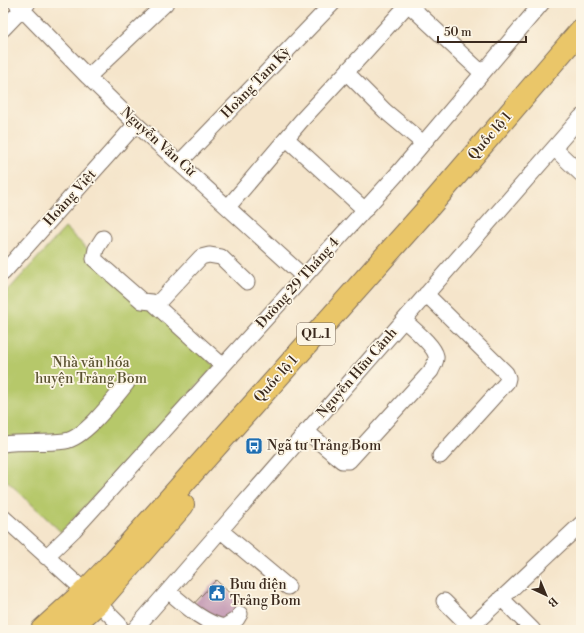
<svg xmlns="http://www.w3.org/2000/svg" width="584" height="633" font-family="'Libre Bodoni',serif">
  <style>
    .green { fill: #b6c86b; stroke: #787944 }
    .building { fill: #c298b3 }
    .lines { fill: none; stroke-linecap: round; stroke-linejoin: round }
    .minor-casing { stroke: #7c6b5b; stroke-width: 17 }
    .highway-casing { stroke: #7c6b5b; stroke-width: 24 }
    .minor { stroke: #fff; stroke-width: 15 }
    .highway { stroke: #eac669; stroke-width: 22 }
    .labels { text-anchor: middle; dominant-baseline: central; stroke-width: 3.5; stroke-linejoin: round; paint-order: stroke }
    .shield { fill: #fcf5e5; stroke: #75675a; stroke-width: 1 }
    .shield-label { font-size: 13px; font-weight: bold; fill: #3b2a1e }
    .street-label { font-size: 14px; fill: #3b2a1e; stroke: #fcf5e5 }
    .park-label { font-size: 14px; fill: #5a5231; stroke: #fcf5e5 }
    .poi-label { font-size: 14px; fill: #3b2a1e; stroke: #fcf5e5; text-anchor: start }
  </style>
  <rect width="100%" height="100%" fill="#fcf5e5"/>
  <filter id="ink" filterUnits="userSpaceOnUse"><feTurbulence type="fractalNoise" baseFrequency=".025" numOctaves="2"/><feDisplacementMap in="SourceGraphic" scale="8" xChannelSelector="R" yChannelSelector="G"/><feConvolveMatrix kernelMatrix="1 2 1 2 8 2 1 2 1" color-interpolation-filters="sRGB"/></filter>
  <filter id="wash" filterUnits="userSpaceOnUse"><feTurbulence type="fractalNoise" baseFrequency=".012" numOctaves="4" result="noise"/><feDisplacementMap in="SourceGraphic" scale="16" xChannelSelector="R" yChannelSelector="G"/><feGaussianBlur stdDeviation="0.9" result="paint"/><feColorMatrix in="noise" values="0 0 0 0 0 0 0 0 0 0 0 0 0 0 0 0 0 1.4 0 .05"/><feComposite in="paint" operator="in"/></filter>
  <g filter="url(#wash)">
    <rect width="100%" height="100%" fill="#f5e5cb"/>
    <!-- green -->
    <path class="green" d="M65 228 215 366 61 532 3 477V296Z"/>
    <g id="blocks">
      <!-- building -->
      <path class="building" d="M216 580 243 606 217 630H207L189 609Z"/>
    </g>
  </g>
  <g filter="url(#ink)">
    <use href="#blocks" fill-opacity="0" stroke="#7c6b5b" stroke-width="1"/>
    <g class="lines">
      <!-- minor casing -->
      <g class="minor-casing">
        <path id="minor" d="M16 3 88 77 136 124 304 277
          M407 3 482 73
          M3 29 28 3
          M347 73 385 111 423 143
          M88 77 166 3
          M287 139 365 210
          M554 148 581 174
          M180 162 333 3
          M228 207 301 121 364 53 409 3
          M103 238 96 249 94 259 142 301 152 302 223 366
          M3 273 136 124
          M426 294 506 373 508 378 507 382 440 456
          M156 305 201 257 209 255 221 257 247 282
          M306 431 337 457 342 461H349L431 371C433 366 437 361 436 356 434 345 412 328 404 320
          M3 444C23 441 44 444 65 441 85 438 114 399 127 383
          M3 517 98 603 119 624 121 630
          M220 530 288 587
          M46 557 74 530 398 173 542 3
          M168 591C185 605 202 622 224 627L237 619 240 614
          M501 598 533 630
          M444 601 471 628
          M134 630 239 509 581 117
          M468 630 581 524"/>
      </g>
      <!-- highway casing -->
      <g class="highway-casing">
        <path id="highway" d="M42 630 85 591 114 561 430 206 581 30
          M68 630 98 603 183 505"/>
      </g>
      <!-- minor -->
      <use href="#minor" class="minor"/>
      <!-- highway -->
      <use href="#highway" class="highway"/>
    </g>
  </g>
  <!-- icons -->
  <defs>
    <g id="bus-square" transform="scale(0.9)"><rect x="-9" y="-9" width="18" height="18" rx="4" fill="#1f6fb2" stroke="#fcf5e5"/><path d="M-5-6H5V4H4V6H2V4H-2V6H-4V4H-5ZM-3.5-4V0h7V-4ZM-3.5 1.2v1.5H-2V1.2ZM2 1.2v1.5H3.5V1.2Z" fill="#fff"/></g>
    <g id="civic-square" transform="scale(0.9)"><rect x="-9" y="-9" width="18" height="18" rx="4" fill="#1f6fb2" stroke="#fcf5e5"/><path d="M-.6-6.5H3V-4.5H.6V-3L4-1V1h2V6H-6V1h2V-1L-.6-3ZM-1.2 2.5V6h2.4V2.5Z" fill="#fff"/></g>
  </defs>
  <g fill-rule="evenodd">
    <use href="#bus-square" x="254" y="446"/>
    <use href="#civic-square" x="217" y="593"/>
  </g>
  <g class="labels">
    <!-- shield labels -->
    <rect class="shield" x="297" y="323" width="38" height="22" rx="3"/>
    <g class="shield-label">
      <text x="316" y="334">QL.1</text>
    </g>
    <!-- street labels -->
    <g class="street-label">
      <text transform="translate(256 83) rotate(-46)">Hoàng Tam Kỳ</text>
      <text transform="translate(490 136) rotate(-49)">Quốc lộ 1</text>
      <text transform="translate(158 142) rotate(42)">Nguyễn Văn Cừ</text>
      <text transform="translate(70 198) rotate(-48)">Hoàng Việt</text>
      <text transform="translate(298 283) rotate(-48)">Đường 29 Tháng 4</text>
      <text transform="translate(357 373) rotate(-49)">Nguyễn Hữu Cảnh</text>
      <text transform="translate(276 379) rotate(-48)">Quốc lộ 1</text>
    </g>
    <!-- park labels -->
    <g class="park-label">
      <text x="91" y="363">Nhà văn hóa<tspan x="91" dy="16">huyện Trảng Bom</tspan></text>
    </g>
    <!-- poi labels -->
    <g class="poi-label">
      <text x="267" y="446">Ngã tư Trảng Bom</text>
      <text x="230" y="585">Bưu điện<tspan x="230" dy="16">Trảng Bom</tspan></text>
    </g>
  </g>
  <!-- margin -->
  <rect width="584" height="633" fill="none" stroke="#fcf5e5" stroke-width="16"/>
  <!-- north arrow -->
  <g transform="translate(546 595) rotate(136)" stroke="#fcf5e5" stroke-width="3" paint-order="stroke">
  <path d="M0-3L7 15L0 10L-7 15Z" fill="#3b2a1e"/>
  <text y="-6" font-size="11" font-weight="bold" text-anchor="middle" fill="#3b2a1e">B</text>
  </g>
  <!-- scale -->
  <path d="M438 36v6h88v-6" fill="none" stroke="#3b2a1e" stroke-width="2"/>
  <text x="444" y="36" font-size="12" fill="#3b2a1e" stroke="#fcf5e5" stroke-width="3" paint-order="stroke">50 m</text>
</svg>
